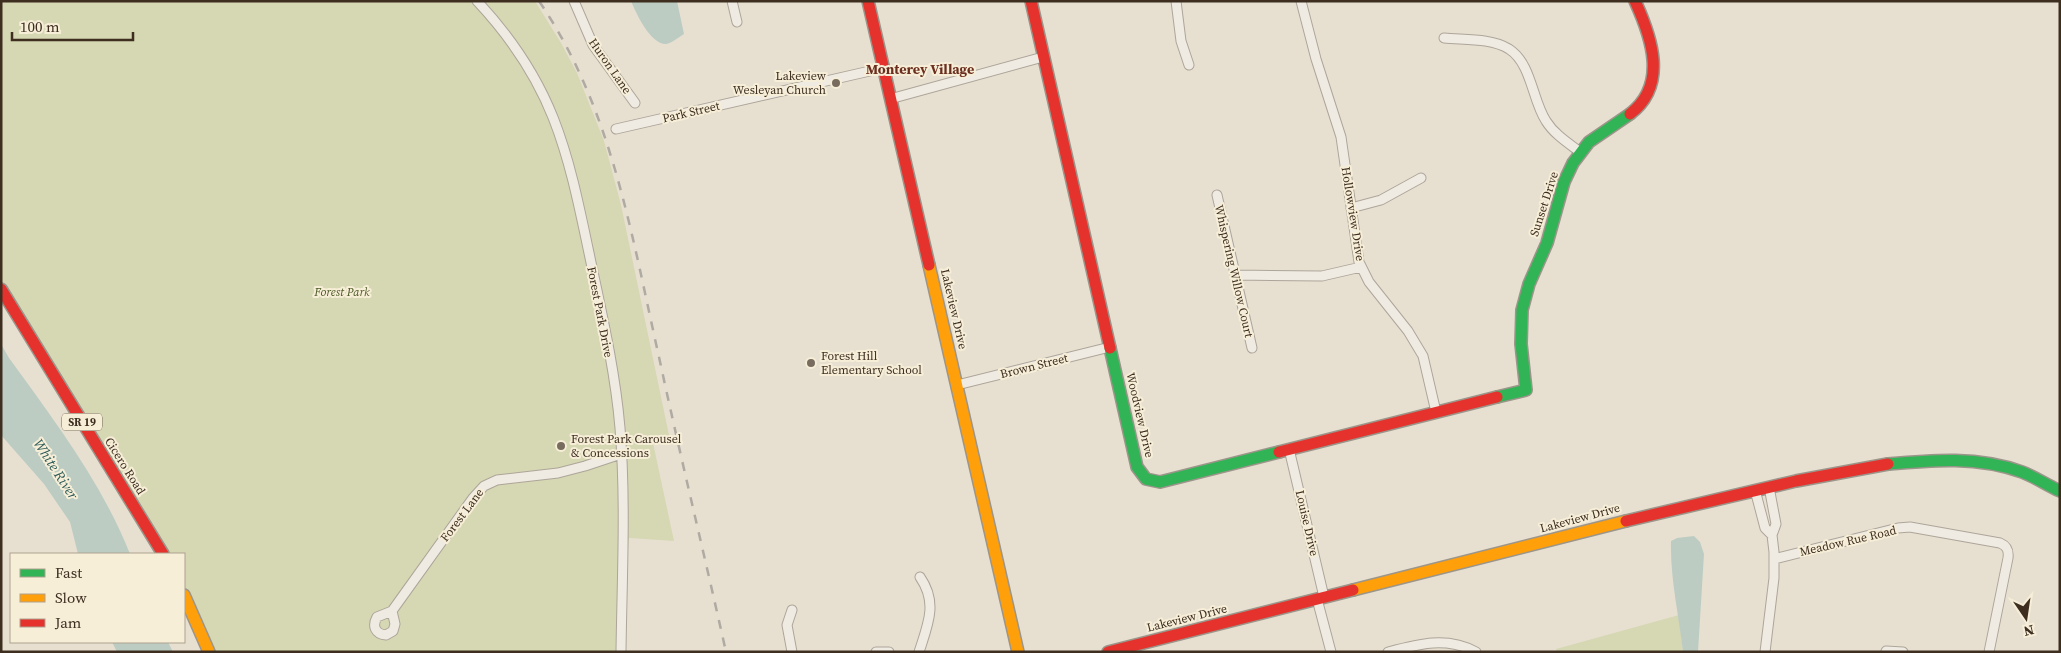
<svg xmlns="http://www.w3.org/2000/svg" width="2061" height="653" font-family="'Source Serif 4',serif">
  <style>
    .green { fill: #d6d7b3 }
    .water { fill: #bcccc2 }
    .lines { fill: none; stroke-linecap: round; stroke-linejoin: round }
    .street-casing { stroke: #ada599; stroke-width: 11 }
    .fast-casing { stroke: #9c958a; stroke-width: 14 }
    .slow-casing { stroke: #9c958a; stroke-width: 14 }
    .jam-casing { stroke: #9c958a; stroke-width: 14 }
    .street { stroke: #efebe3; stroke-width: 9 }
    .fast { stroke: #30b455; stroke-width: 11 }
    .slow { stroke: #ff9f0a; stroke-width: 11 }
    .jam { stroke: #e5322d; stroke-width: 11 }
    .rail { stroke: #afaaa2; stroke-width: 2.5; stroke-dasharray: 9 9; stroke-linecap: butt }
    .poi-dot { fill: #786c5e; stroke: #f7eed8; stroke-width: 2 }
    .labels { text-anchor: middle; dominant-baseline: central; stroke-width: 4; stroke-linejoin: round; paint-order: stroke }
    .shield { fill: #f7eed8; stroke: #756857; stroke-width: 1 }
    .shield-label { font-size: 11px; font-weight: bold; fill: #3d2e20 }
    .street-label { font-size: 12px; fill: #3d2e20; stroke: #f7eed8 }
    .poi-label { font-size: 12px; fill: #3d2e20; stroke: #f7eed8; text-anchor: start }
    .park-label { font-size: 12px; font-style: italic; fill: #4d5a26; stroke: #f7eed8 }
    .neighbourhood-label { font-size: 14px; font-weight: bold; fill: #6b2e1e; stroke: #f7eed8 }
    .water-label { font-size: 14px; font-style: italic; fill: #2f5d5a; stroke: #f7eed8 }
  </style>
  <rect width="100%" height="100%" fill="#e7e0d1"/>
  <!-- green -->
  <path class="green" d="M1 1H535L561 43 577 73 604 141 621 205 670 440 653 443 674 541 629 538 619 652H207L184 601V554H162L1 288Z
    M1679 615 1683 652H1557L1556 649Z"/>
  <!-- water -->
  <path class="water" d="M631 1H677L684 34C679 37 672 43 666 44 650 44 636 13 631 1Z
    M1 344 9 358C54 420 102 483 130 554H78L70 522 44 484 1 435Z
    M1694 536 1700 542 1704 554 1698 652H1683C1679 615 1670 579 1671 541L1677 538Z
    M112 642H168L173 652H117Z"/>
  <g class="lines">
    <!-- street casing -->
    <g class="street-casing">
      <path id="street" d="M477 1C553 82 567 148 589 253 601 310 615 369 620 428 626 502 622 577 621 652
        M574 1 593 45 635 103
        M732 1 737 22
        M1176 1 1181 41 1189 65
        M1301 1 1316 59 1341 137 1359 262 1369 282 1408 331 1423 356 1436 412
        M1444 38C1465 40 1491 38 1509 49 1532 64 1532 100 1546 121 1554 134 1568 143 1580 152
        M890 99 1043 57
        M616 129 883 68
        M1217 195 1252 348
        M1351 208 1381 200 1421 178
        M1236 275 1322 276 1361 267
        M957 385 1110 347
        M1289 449 1324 597
        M1755 490 1765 528 1772 535
        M1774 559 1898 528 1910 527 2000 543C2007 546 2009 550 2008 558L1989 652
        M1317 599 1331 652
        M392 611 395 624 393 631 386 635C375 634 372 626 377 617L392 611 473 498 484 486 497 480 558 473 585 466 621 454
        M1886 651 1903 652
        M792 652 787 625 792 610
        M876 652H889
        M919 652C928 624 938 603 920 577
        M1388 652C1418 644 1447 636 1476 652
        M1765 652 1774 578V552L1772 535 1776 524 1769 487"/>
    </g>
    <!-- fast casing -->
    <g class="fast-casing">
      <path id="fast" d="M1110 348 1137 467 1146 479 1160 482 1279 452
        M1497 397 1526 390 1521 344 1522 310 1529 284 1547 243 1564 182 1573 163 1589 142 1630 114
        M1888 464C1933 460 1978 456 2022 472 2035 477 2047 485 2060 491"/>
    </g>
    <!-- slow casing -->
    <g class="slow-casing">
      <path id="slow" d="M929 265 1018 652
        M1353 590 1626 521
        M184 595 209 652"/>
    </g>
    <!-- jam casing -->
    <g class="jam-casing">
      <path id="jam" d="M868 1 929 265
        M1031 1 1110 348
        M1630 114C1668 85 1652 38 1635 1
        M1 289 163 554
        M1279 452 1497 397
        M1626 521 1796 481 1888 464
        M1108 652 1353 590"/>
    </g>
    <!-- street -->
    <use href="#street" class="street"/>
    <!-- fast -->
    <use href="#fast" class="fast"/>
    <!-- slow -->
    <use href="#slow" class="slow"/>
    <!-- jam -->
    <use href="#jam" class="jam"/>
    <!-- rail -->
    <path class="rail" d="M539 1C612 108 631 233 659 357 680 455 704 553 726 652"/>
  </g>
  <!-- markers -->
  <g class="poi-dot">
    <circle cx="836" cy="83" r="5"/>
    <circle cx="811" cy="363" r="5"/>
    <circle cx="561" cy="446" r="5"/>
  </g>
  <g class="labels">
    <!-- shield labels -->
    <rect class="shield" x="62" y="413.5" width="40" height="17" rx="4"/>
    <g class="shield-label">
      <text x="82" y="422">SR 19</text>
    </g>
    <!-- street labels -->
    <g class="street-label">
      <text transform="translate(610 66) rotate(55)">Huron Lane</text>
      <text transform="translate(691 112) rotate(-13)">Park Street</text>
      <text transform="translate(1544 204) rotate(-72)">Sunset Drive</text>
      <text transform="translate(1353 214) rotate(81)">Hollowview Drive</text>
      <text transform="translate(1234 271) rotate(77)">Whispering Willow Court</text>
      <text transform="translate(954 309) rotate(77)">Lakeview Drive</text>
      <text transform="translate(600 312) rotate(79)">Forest Park Drive</text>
      <text transform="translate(1034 366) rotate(-14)">Brown Street</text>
      <text transform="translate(1140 415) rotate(77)">Woodview Drive</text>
      <text transform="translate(125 466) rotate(58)">Cicero Road</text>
      <text transform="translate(462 515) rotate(-53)">Forest Lane</text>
      <text transform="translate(1580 518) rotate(-15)">Lakeview Drive</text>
      <text transform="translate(1307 523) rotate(77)">Louise Drive</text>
      <text transform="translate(1848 541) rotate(-13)">Meadow Rue Road</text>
      <text transform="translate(1187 618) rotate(-14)">Lakeview Drive</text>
    </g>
    <!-- poi labels -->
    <g class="poi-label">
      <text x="826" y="76" text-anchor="end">Lakeview<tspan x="826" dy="14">Wesleyan Church</tspan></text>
      <text x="821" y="356">Forest Hill<tspan x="821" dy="14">Elementary School</tspan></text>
      <text x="571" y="439">Forest Park Carousel<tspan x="571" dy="14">&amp; Concessions</tspan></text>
    </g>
    <!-- park labels -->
    <g class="park-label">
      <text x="342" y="292">Forest Park</text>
    </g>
    <!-- neighbourhood labels -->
    <g class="neighbourhood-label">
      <text x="920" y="69">Monterey Village</text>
    </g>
    <!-- water labels -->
    <g class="water-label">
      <text transform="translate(56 469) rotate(57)">White River</text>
    </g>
  </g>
  <!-- border -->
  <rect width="2061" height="653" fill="none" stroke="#3d2e20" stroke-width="5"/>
  <!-- legend -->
  <rect x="10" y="553" width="175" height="90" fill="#f7eed8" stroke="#ada18e"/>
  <rect x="20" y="569" width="25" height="8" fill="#30b455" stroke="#ada18e"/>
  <text x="55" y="578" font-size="15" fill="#3d2e20">Fast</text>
  <rect x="20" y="594" width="25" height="8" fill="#ff9f0a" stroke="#ada18e"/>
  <text x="55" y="603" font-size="15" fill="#3d2e20">Slow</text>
  <rect x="20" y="619" width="25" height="8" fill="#e5322d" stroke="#ada18e"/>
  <text x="55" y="628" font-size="15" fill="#3d2e20">Jam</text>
  <!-- north arrow -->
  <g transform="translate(2026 618) rotate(167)" stroke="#f7eed8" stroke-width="4" paint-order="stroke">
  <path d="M0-4L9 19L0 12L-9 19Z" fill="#3d2e20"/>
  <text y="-8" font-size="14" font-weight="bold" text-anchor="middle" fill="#3d2e20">N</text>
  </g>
  <!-- scale -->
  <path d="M12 32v8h121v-8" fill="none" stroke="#3d2e20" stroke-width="2.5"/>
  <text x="20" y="32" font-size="15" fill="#3d2e20" stroke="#f7eed8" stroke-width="4" paint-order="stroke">100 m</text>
</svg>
